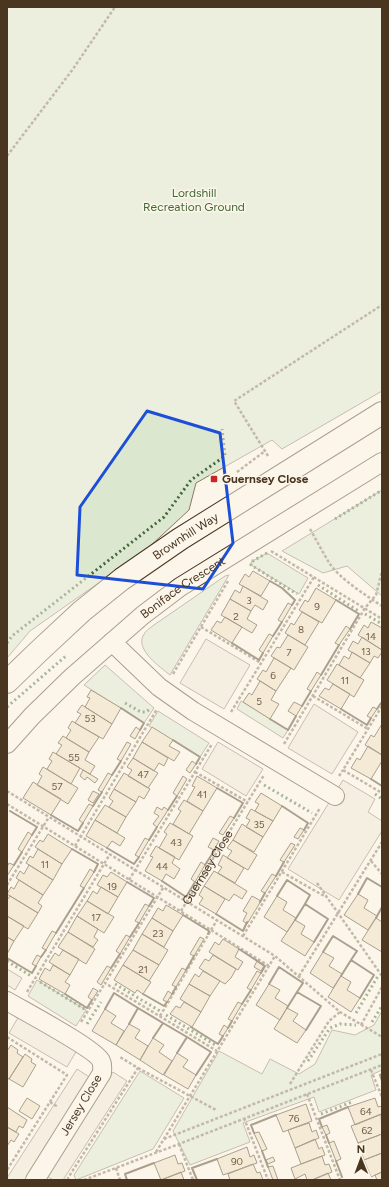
<svg xmlns="http://www.w3.org/2000/svg" width="389" height="1187" font-family="Figtree,sans-serif">
  <style>
    .green { fill: #dce7d0; stroke: #887966 }
    .parking { fill: #ede7d9; stroke: #887966 }
    .building { fill: #ecdcbc; stroke: #4a3520 }
    .lines { fill: none; stroke-linecap: round; stroke-linejoin: round }
    .street-casing { stroke: #4a3520; stroke-width: 20 }
    .secondary-casing { stroke: #4a3520; stroke-width: 24 }
    .path { stroke: #7f6f5c; stroke-width: 2.5; stroke-dasharray: 3 2; stroke-linecap: butt }
    .street { stroke: #fbf6e9; stroke-width: 18 }
    .secondary { stroke: #fbf6e9; stroke-width: 22 }
    .hedge { stroke: #436837; stroke-width: 3; stroke-dasharray: 2 3; stroke-linecap: butt }
    .wall { stroke: #4a3520; stroke-width: 2 }
    .marked { fill: none; stroke: #1d4ed8; stroke-width: 3; stroke-linejoin: round }
    .poi-dot { fill: #c62828; stroke: #fbf6e9; stroke-width: 1.5 }
    .labels { text-anchor: middle; dominant-baseline: central; stroke-width: 3; stroke-linejoin: round; paint-order: stroke }
    .number-label { font-size: 10px; fill: #725f47 }
    .park-label { font-size: 12px; fill: #436837; stroke: #fbf6e9 }
    .poi-label { font-size: 12px; font-weight: bold; fill: #4a3520; stroke: #fbf6e9; text-anchor: start }
    .street-label { font-size: 12px; fill: #4a3520; stroke: #fbf6e9 }
  </style>
  <rect width="100%" height="100%" fill="#fbf6e9"/>
  <!-- green -->
  <path class="green" d="M7 7H382V391L282 449 272 440 196 483 189 510 147 549 30 631 7 658Z
    M382 490V596L347 566 323 573 282 551Z
    M267 553 308 578 299 594 251 565V562Z
    M229 575 170 675C160 667 136 650 143 636 145 631 150 628 154 625L225 576Z
    M105 665 154 708 144 723 84 685Z
    M241 701 288 730 283 738 237 709Z
    M158 711 209 743 200 757 149 726Z
    M37 980 86 1010 76 1026 28 996Z
    M382 1011V1070L371 1075 376 1090 319 1112 314 1097 243 1123 250 1142 190 1165 173 1131 219 1051 262 1074 270 1059 299 1074 315 1064 332 1030 355 1035 374 1025Z
    M140 1071 184 1098 153 1149 76 1180 74 1175Z"/>
  <!-- parking -->
  <path class="parking" d="M206 639 250 665 224 709 180 683Z
    M314 704 358 732 332 774 288 748Z
    M218 742 263 769 246 796 202 769Z
    M343 780 375 799 368 812 382 821V831L339 900 288 869Z
    M7 969 22 978 15 990 7 985Z
    M19 1016 77 1050 67 1067 9 1033Z
    M77 1069 103 1086 113 1072 127 1081 63 1180H53L45 1175 42 1180H7V1178Z"/>
  <!-- building -->
  <path class="building" d="M253 571 270 581 261 596 239 584 245 574 249 577Z
    M243 586 268 601 263 610 255 605 251 611 230 599 235 590 240 593Z
    M316 588 336 600 322 623 299 610 305 600 308 602Z
    M230 599 251 611 247 619 257 625 252 633 221 615Z
    M288 603 292 605 282 622 278 620Z
    M302 612 319 622 305 645 285 633 291 623 294 625Z
    M225 617 242 627 232 643 211 630 217 621 221 623Z
    M371 622 382 628V650L358 635 364 625 368 628Z
    M346 626 350 629 339 645 335 643Z
    M269 634 273 636 263 653 259 650Z
    M288 635 308 647 294 670 271 656 277 647 280 648Z
    M362 637 382 650V652L378 658 374 656 370 663 348 650 353 641 358 644Z
    M352 652 370 663 360 678 339 665 344 656 349 659Z
    M274 658 291 668 276 691 257 679 263 670 266 672Z
    M337 664 364 680 354 697 327 680Z
    M317 672 321 675 311 691 307 689Z
    M260 681 276 691 271 700 279 704 270 719 243 702 249 693 252 695Z
    M333 684 350 694 341 709 319 696 325 688 329 690Z
    M91 690 121 708 112 724 85 707 90 698 87 697Z
    M294 702 302 706 296 716 288 711Z
    M82 705 112 724 103 739 75 723 81 714 77 712Z
    M373 707 377 709 371 718 367 716Z
    M72 721 99 737 89 752 66 738 71 730 68 728Z
    M382 724V755L365 745 371 735 374 737Z
    M136 727 140 730 135 739 130 736Z
    M152 727 173 740 169 746 180 752 174 761 142 742Z
    M63 736 89 752 85 760 95 766 90 774 56 754 62 745 58 743Z
    M127 742 131 744 121 761 117 759Z
    M142 742 168 758 164 766 159 763 154 771 133 758Z
    M368 746 382 755V761L371 779 351 768 357 758 360 760Z
    M53 752 80 768 71 784 47 769 52 761 49 759Z
    M133 758 158 773 148 788 128 776 132 770 127 767Z
    M192 761 196 764 190 773 186 770Z
    M43 767 78 788 68 804 37 785 42 776 39 774Z
    M83 770 98 779 95 783 87 777 85 780 80 776Z
    M108 773 112 775 102 792 98 790Z
    M124 773 150 789 144 799 139 796 136 802 114 789Z
    M183 776 187 779 177 796 173 793Z
    M197 776 217 788 203 811 187 801 195 787 192 786Z
    M33 782 61 799 51 815 23 798Z
    M114 789 136 802 126 817 109 807 113 801 109 798Z
    M93 791 99 794 93 803 88 800Z
    M261 793 282 806 273 821 255 811 259 804 255 802Z
    M184 800 203 811 189 834 173 824 181 811 178 809Z
    M89 804 93 806 83 823 79 820Z
    M105 805 126 817 117 833 95 820Z
    M157 807 162 810 164 807 168 810 157 827 153 824 159 816 154 813Z
    M251 809 273 821 263 837 246 827 250 820 246 818Z
    M230 816 234 818 223 835 219 833Z
    M95 820 125 838 120 846 112 841 107 848 86 836Z
    M170 823 193 836 179 860 159 848 167 834 164 832Z
    M242 824 263 837 254 852 233 840Z
    M300 828 304 830 298 839 294 837Z
    M28 832 32 835 22 852 18 849Z
    M48 834 72 849 62 864 35 847 40 840 43 842Z
    M145 838 149 840 139 857 135 855Z
    M213 838 219 841 214 850 208 847Z
    M233 840 257 855 248 870 227 858 232 851 227 848Z
    M291 843 295 845 284 862 280 860Z
    M156 846 175 857 172 863 180 869 174 879 166 874 162 881 145 871 153 857 150 856Z
    M38 849 62 864 53 880 26 863 30 856 33 858Z
    M223 855 244 868 235 883 218 873 222 867 218 865Z
    M201 862 205 865 195 882 191 879Z
    M9 863 14 865 7 876V867Z
    M29 865 53 880 43 895 16 878 20 871 24 874Z
    M90 869 94 872 84 888 80 886Z
    M214 871 247 891 242 899 234 894 229 901 204 886Z
    M111 872 127 882 118 897 97 885 103 875 107 877Z
    M272 874 276 876 265 893 261 891Z
    M19 880 43 895 38 903 42 906 38 913 7 894 11 887 14 889Z
    M204 886 225 899 216 914 199 904 203 898 199 895Z
    M101 887 118 897 108 914 87 901 93 891 97 894Z
    M358 894 368 900 364 908 377 916 368 930 344 915Z
    M10 896 38 913 28 929 7 916V900Z
    M252 896 261 901 247 924 243 921 247 913 243 911Z
    M277 896 287 902 283 910 296 918 287 932 264 917Z
    M87 901 114 917 104 933 77 916Z
    M145 904 149 906 139 923 135 921Z
    M166 905 183 915 173 931 152 918 158 908 163 911Z
    M7 916 24 926 14 941 7 937Z
    M77 916 98 929 94 937 98 940 93 947 68 932Z
    M152 918 173 931 164 947 142 934Z
    M376 918 382 922V952L362 940Z
    M295 920 305 926 301 934 314 942 305 956 281 941Z
    M52 931 56 933 46 950 42 948Z
    M68 932 95 949 86 964 58 947Z
    M142 934 168 950 159 965 133 950Z
    M126 935 130 937 120 954 116 951Z
    M7 937 14 941 7 954Z
    M200 937 204 939 194 956 190 954Z
    M223 939 239 949 235 957 243 962 238 970 209 952 215 942 219 945Z
    M63 950 79 959 70 975 49 962 55 953 59 956Z
    M133 950 159 965 149 981 123 965Z
    M323 952 334 958 329 966 342 974 333 988 310 973Z
    M37 955 41 957 36 966 32 964Z
    M213 955 236 969 231 978 225 984 199 968 205 959 209 961Z
    M257 961 264 966 261 971 254 967Z
    M53 965 70 975 65 982 70 985 65 994 39 979 45 968 50 971Z
    M123 965 151 982 143 994 137 990 135 993 114 980Z
    M107 966 111 968 101 985 97 982Z
    M182 968 186 970 176 987 172 985Z
    M203 971 220 981 210 996 189 984 195 974 199 977Z
    M257 971 261 973 251 990 247 988Z
    M341 976 351 982 347 990 360 998 351 1012 328 997Z
    M189 984 210 996 201 1012 180 999Z
    M269 984 280 990 275 998 288 1006 280 1020 256 1005Z
    M93 988 98 991 92 1000 88 997Z
    M168 991 172 994 167 1002 163 1000Z
    M184 1002 201 1012 192 1027 170 1014 176 1006 180 1008Z
    M238 1002 242 1004 232 1021 228 1019Z
    M287 1008 298 1014 293 1021 306 1030 297 1043 274 1029Z
    M105 1009 116 1016 111 1023 124 1031 116 1045 92 1031Z
    M129 1024 140 1030 135 1038 148 1046 140 1060 116 1045Z
    M224 1025 228 1028 223 1036 219 1034Z
    M153 1038 164 1045 159 1052 172 1061 163 1075 140 1060Z
    M11 1045 18 1050 17 1053 23 1057 9 1079 7 1078V1051Z
    M177 1053 188 1060 183 1067 196 1075 188 1089 164 1075Z
    M25 1054 32 1059 31 1062 36 1065 23 1087 9 1079Z
    M27 1098 40 1106 32 1119 19 1111Z
    M375 1098 378 1107 382 1106V1114L355 1125 348 1107Z
    M306 1104 312 1121 283 1132 276 1115Z
    M7 1107 27 1120 23 1128 19 1126 16 1132 7 1127Z
    M381 1114 382 1134 358 1143 351 1126Z
    M309 1123 312 1132 316 1130 319 1138 295 1148 288 1130Z
    M327 1125 330 1133 326 1135 322 1127Z
    M7 1127 19 1134 14 1142 11 1140 7 1146Z
    M259 1132 267 1149 262 1151 254 1133Z
    M382 1134V1153L364 1160 358 1143Z
    M315 1139 319 1149 322 1147 325 1155 301 1164 295 1148Z
    M334 1141 341 1159 336 1161 329 1143Z
    M247 1147 250 1157 254 1155 257 1163 223 1175 217 1159Z
    M382 1153V1172L371 1177 364 1160Z
    M175 1155 178 1164 182 1163 185 1171 161 1180 154 1163Z
    M322 1156 325 1165 329 1164 332 1172 312 1180H307L305 1174 295 1179 291 1168Z
    M273 1157 275 1161 268 1164 266 1160Z
    M253 1164 257 1173 260 1172 263 1180H230L228 1174Z
    M273 1166 278 1180H273L268 1167Z
    M181 1172 184 1180H161Z
    M382 1172V1180H377L375 1175Z
    M328 1173 331 1180H312Z"/>
  <g class="lines">
    <!-- street casing -->
    <g class="street-casing">
      <g id="street">
        <path d="M112 642 159 687 193 711 335 796"/>
        <path id="s2" d="M7 744 32 716 72 677 143 615 180 587 382 462"/>
        <path d="M7 1001C22 1010 96 1049 101 1061 103 1065 102 1069 102 1073L35 1180"/>
      </g>
    </g>
    <!-- secondary casing -->
    <g class="secondary-casing">
      <g id="secondary">
        <path id="s3" d="M7 682 38 652 82 611 122 579 180 539 382 413"/>
      </g>
    </g>
    <!-- path -->
    <g class="path">
      <path d="M7 156 73 69 115 7"/>
      <path d="M268 456 234 401 382 305"/>
      <path d="M237 472 265 451"/>
      <path d="M310 529C317 541 323 553 330 564 339 578 368 597 382 606"/>
      <path d="M271 551 382 619"/>
      <path d="M201 627 261 663"/>
      <path d="M173 674 228 581"/>
      <path d="M313 696 368 729"/>
      <path d="M382 706 343 770 382 793"/>
      <path d="M231 712 314 577"/>
      <path d="M284 744 365 608 376 595 382 571"/>
      <path d="M195 772 248 802"/>
      <path d="M339 776 343 770"/>
      <path d="M7 791 275 956 340 1012 382 1037"/>
      <path d="M7 804 269 966"/>
      <path d="M75 846 157 709"/>
      <path d="M371 861 382 874"/>
      <path d="M282 872 326 897"/>
      <path d="M129 880 212 744"/>
      <path d="M317 883 382 976"/>
      <path d="M7 885 49 817"/>
      <path d="M163 888 105 983 217 1051"/>
      <path id="s1" d="M181 911 264 775"/>
      <path d="M243 936 320 808"/>
      <path d="M299 976 382 842"/>
      <path d="M27 992 110 854"/>
      <path d="M160 1016 217 920"/>
      <path d="M81 1022 105 983"/>
      <path d="M361 1025 382 987"/>
      <path d="M7 1037 67 1075 7 1170"/>
      <path d="M138 1068 216 1110"/>
      <path d="M371 1070 382 1097"/>
      <path d="M290 1084 329 1021 340 1012"/>
      <path d="M307 1094 340 1180"/>
      <path d="M50 1102 58 1107"/>
      <path d="M244 1118 268 1180"/>
      <path d="M164 1139 382 1054"/>
      <path d="M179 1144 193 1180"/>
      <path d="M156 1152 275 956"/>
      <path d="M116 1168 120 1180"/>
      <path d="M68 1180V1178L138 1068 120 1057"/>
      <path d="M84 1180 179 1144 382 1065"/>
    </g>
    <!-- street -->
    <use href="#street" class="street"/>
    <!-- secondary -->
    <use href="#secondary" class="secondary"/>
    <!-- hedge -->
    <path class="hedge" d="M335 519 382 490
      M267 553 251 562V565L297 594
      M318 585 360 612
      M365 614 382 624
      M7 643 12 636 164 517 191 480 225 456 222 429
      M125 703 141 712H146L151 708
      M7 707 67 655
      M264 785 312 813
      M375 794 382 799
      M7 961 31 976
      M40 982 86 1010
      M115 984 160 1011
      M356 1013 378 976
      M166 1015 217 1046
      M372 1022 382 1006
      M87 1024 101 1002
      M308 1061 330 1028 340 1024 356 1025
      M321 1114 352 1102"/>
    <!-- wall -->
    <path class="wall" d="M270 581 282 588 295 600 292 605
      M336 600 359 614 350 629
      M273 636 282 622
      M232 643 259 660 263 653
      M321 675 339 645
      M302 706 311 691
      M121 708 144 723 140 730
      M341 709 367 725 371 718
      M377 709 381 703
      M270 719 288 730 296 716
      M173 740 200 757 196 764
      M112 775 121 761
      M371 779 382 786
      M217 788 243 803 234 818
      M93 806 102 792
      M282 806 308 823 304 830
      M168 810 177 796
      M10 811 37 827 32 835
      M51 815 78 831 83 823
      M149 840 157 827
      M107 848 134 864 139 857
      M72 849 98 864 94 872
      M14 865 22 852
      M205 865 216 848
      M276 876 284 862
      M162 881 186 897 195 882
      M127 882 154 898 149 906
      M358 894 367 878 382 887
      M277 896 287 880 310 895 305 904
      M260 902 265 893
      M216 914 243 931 247 922
      M183 915 209 931 208 934
      M376 918 382 907
      M295 920 305 904 328 919 314 942
      M56 933 84 888
      M130 937 139 923
      M239 949 265 966 261 973
      M323 952 333 936 357 951 351 960
      M41 957 46 950
      M7 958 32 973 36 966
      M111 968 120 954
      M186 970 194 956
      M341 976 351 960 374 975 360 998
      M269 984 279 967 303 983 297 992
      M65 994 87 1008 92 1000
      M143 994 164 1006 167 1002
      M172 994 176 987
      M242 1004 251 990
      M287 1008 297 992 321 1006 306 1030
      M105 1009 114 993 138 1008
      M129 1024 138 1008 163 1023
      M191 1027 218 1044 223 1036
      M228 1028 232 1021
      M153 1038 163 1023 187 1037
      M177 1053 187 1037 211 1052 196 1075
      M382 1074 380 1075 382 1081
      M322 1127 319 1119 348 1107
      M254 1133 251 1125 276 1115
      M326 1135 329 1143
      M262 1151 268 1167
      M336 1161 342 1177
      M127 1180 125 1174 154 1163
      M197 1180 192 1168 217 1159"/>
  </g>
  <!-- marked area -->
  <path d="M0 0H389V1187H0ZM147 411 220 433 233 543 203 589 77 575 80 507Z" fill="#fbf6e9" fill-opacity=".55" fill-rule="evenodd"/>
  <path class="marked" d="M147 411 220 433 233 543 203 589 77 575 80 507Z"/>
  <!-- markers -->
  <rect class="poi-dot" x="210" y="475" width="8" height="8" rx="2"/>
  <g class="labels">
    <!-- number labels -->
    <g class="number-label">
      <text x="249" y="600">3</text>
      <text x="317" y="606">9</text>
      <text x="236" y="616">2</text>
      <text x="301" y="629">8</text>
      <text x="371" y="636">14</text>
      <text x="366" y="651">13</text>
      <text x="289" y="652">7</text>
      <text x="273" y="675">6</text>
      <text x="345" y="680">11</text>
      <text x="259" y="701">5</text>
      <text x="90" y="718">53</text>
      <text x="74" y="757">55</text>
      <text x="143" y="774">47</text>
      <text x="57" y="786">57</text>
      <text x="202" y="794">41</text>
      <text x="259" y="824">35</text>
      <text x="176" y="842">43</text>
      <text x="45" y="864">11</text>
      <text x="162" y="866">44</text>
      <text x="112" y="886">19</text>
      <text x="96" y="917">17</text>
      <text x="158" y="933">23</text>
      <text x="143" y="969">21</text>
      <text x="366" y="1111">64</text>
      <text x="294" y="1118">76</text>
      <text x="367" y="1130">62</text>
      <text x="237" y="1161">90</text>
    </g>
    <!-- park labels -->
    <g class="park-label">
      <text x="194" y="193">Lordshill<tspan x="194" dy="14">Recreation Ground</tspan></text>
    </g>
    <!-- poi labels -->
    <g class="poi-label">
      <text x="222" y="479">Guernsey Close</text>
    </g>
    <!-- street labels -->
    <g class="street-label">
      <text stroke="none"><textPath href="#s3" startOffset="231">Brownhill Way</textPath></text>
      <text stroke="none"><textPath href="#s2" startOffset="236">Boniface Crescent</textPath></text>
      <text stroke="none"><textPath href="#s1" startOffset="51">Guernsey Close</textPath></text>
      <text transform="translate(81 1105) rotate(-59)">Jersey Close</text>
    </g>
  </g>
  <!-- border -->
  <rect width="389" height="1187" fill="none" stroke="#4a3520" stroke-width="16"/>
  <!-- north arrow -->
  <g transform="translate(361 1159) rotate(359)" stroke="#fbf6e9" stroke-width="3" paint-order="stroke">
  <path d="M0-3L7 15L0 10L-7 15Z" fill="#4a3520"/>
  <text y="-6" font-size="11" font-weight="bold" text-anchor="middle" fill="#4a3520">N</text>
  </g>
</svg>
